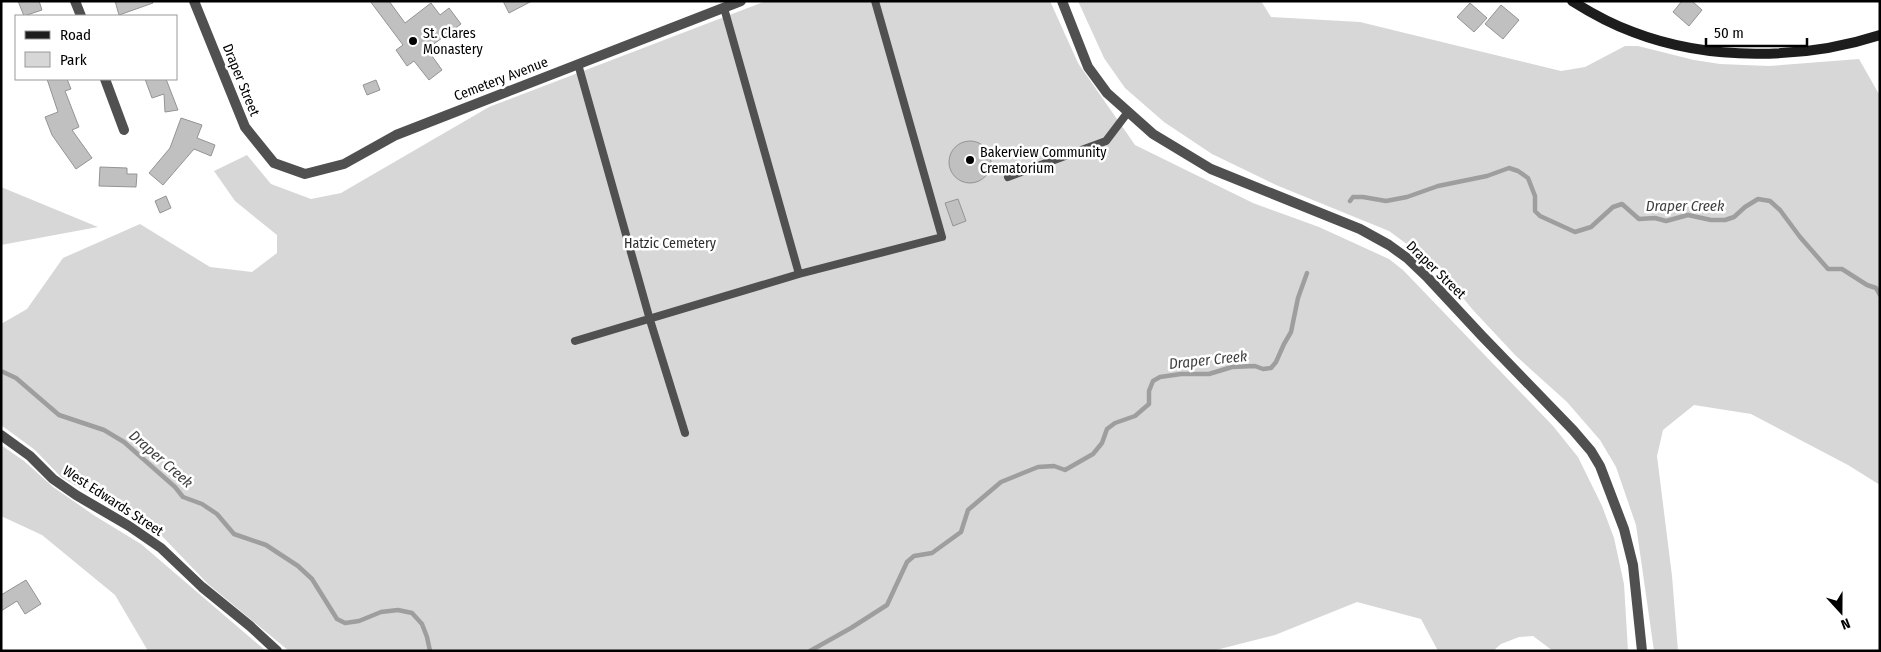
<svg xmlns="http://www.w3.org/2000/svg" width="1881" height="652" font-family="'Fira Sans Condensed',sans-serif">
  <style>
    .green { fill: #d7d7d7 }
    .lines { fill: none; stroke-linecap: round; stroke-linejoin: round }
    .stream { stroke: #9e9e9e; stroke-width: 4.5 }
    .building { fill: #c0c0c0; stroke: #949494 }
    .service { stroke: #505050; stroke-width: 8 }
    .minor { stroke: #505050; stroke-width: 10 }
    .secondary { stroke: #1d1d1d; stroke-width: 10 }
    .poi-dot { fill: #000; stroke: #fff; stroke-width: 2 }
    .labels { text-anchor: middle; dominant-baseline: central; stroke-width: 5; stroke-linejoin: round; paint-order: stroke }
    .poi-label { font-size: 14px; fill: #000; stroke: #fff; text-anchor: start }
    .street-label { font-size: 14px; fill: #000; stroke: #fff }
    .park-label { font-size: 14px; fill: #2e2e2e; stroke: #fff }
    .water-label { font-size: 15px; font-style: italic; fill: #3f3f3f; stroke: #fff }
  </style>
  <rect width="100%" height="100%" fill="#fff"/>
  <!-- green -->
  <path class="green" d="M766 1H1050L1078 63 1135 145 1253 203 1319 227 1389 259 1403 270 1553 426 1578 457 1602 506 1614 538 1624 584 1628 651H1553L1533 636 1519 637 1501 644 1493 651H1438L1421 619 1357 602 1275 635 1212 651H289L208 584 161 535 61 477 35 450 1 425V324L27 309 63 258 140 224 210 267 252 272 277 253V235L235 201 214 171 247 155 271 184 311 199 341 193 489 107Z
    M1078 1H1261L1271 17 1360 22 1561 71 1585 67 1625 46H1638L1694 60 1720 64 1769 66 1859 59 1880 96V485L1848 465 1751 414 1694 405 1663 430 1657 456 1672 576 1678 651H1654L1636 525 1616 467 1600 440 1567 402 1515 355 1473 310 1443 274 1419 253 1389 231 1276 185 1212 154 1164 122 1125 88 1104 58Z
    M1 187 98 227 1 245Z
    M1 445 24 461 53 487 95 516 141 544 266 651H148L115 595 42 535 1 516Z"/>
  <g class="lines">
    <!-- stream -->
    <path class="stream" d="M1350 201 1353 197H1363L1386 201 1407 197 1438 186 1487 176 1509 168 1518 171 1528 178 1535 196V211L1540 216 1575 232 1591 227 1613 207 1622 204 1639 219 1655 218 1666 221 1688 215 1711 220H1725L1734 217 1745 207 1758 199 1770 201 1780 210 1800 237 1828 269H1842L1867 285 1876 288 1880 295
      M1 371 16 378 59 415 104 430 124 442 175 487 183 497 202 504 217 514 234 534 266 545 298 566 312 579 337 619 345 623 359 621 381 612 398 610 412 613 422 624 427 637 430 651
      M810 651 851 628 887 605 907 562 914 556 932 553 961 532 968 510 1001 482 1038 467 1054 466 1065 470 1093 454 1102 443 1107 429 1115 423 1135 416 1149 404V391L1153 381 1160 377 1181 374H1209L1232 367 1255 366 1263 369 1271 368 1276 362 1284 344 1291 332 1298 298 1307 273"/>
  </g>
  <!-- building -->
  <path class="building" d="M18 1H39L42 10 24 16Z
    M115 1H153V3L119 15Z
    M370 1H389L405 23 431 3 440 15 449 8 461 24 427 49 442 70 429 80 414 61 407 66 396 50 403 45Z
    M503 1H532L509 13Z
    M1682 1H1692L1702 10 1689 26 1673 12Z
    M1470 3 1487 18 1474 32 1457 17Z
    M1501 5 1519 20 1503 39 1485 24Z
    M47 79H67L71 89 65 91 79 127 72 130 92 158 76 169 52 135 45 117 58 112Z
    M145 79H166L178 110 165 112 164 94 152 98Z
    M376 80 380 90 367 95 363 85Z
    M181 118 202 125 197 138 215 145 211 156 194 149 163 185 149 173 170 148Z
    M949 162a21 21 0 1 1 42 0a21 21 0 1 1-42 0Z
    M100 167 127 168V174H137L136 187 99 186Z
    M166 196 171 208 160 213 155 201Z
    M958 199 966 221 953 226 945 203Z
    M26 580 41 604 25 614 17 601 1 611V595Z"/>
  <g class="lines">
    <!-- service -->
    <path class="service" d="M724 8 799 274 942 237 875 1
      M578 64 650 320 685 433
      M1008 177 1106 141 1128 112
      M575 341 799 274"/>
    <!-- minor -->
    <path class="minor" d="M75 1 81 16
      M194 1 245 127 274 163 305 174 344 164 396 135 741 1
      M1062 1 1088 67 1107 93 1153 134 1211 169 1360 229 1389 245 1407 258 1428 278 1482 336 1573 430 1591 451 1600 466 1624 529 1633 565 1642 651
      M105 79 124 130
      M1 435 30 456 53 479 76 495 129 526 161 548 202 587 250 626 277 651"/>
    <!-- secondary -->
    <path class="secondary" d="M1572 1C1591 13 1611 24 1633 32 1708 61 1803 60 1880 35"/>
  </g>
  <!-- markers -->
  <g class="poi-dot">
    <circle cx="413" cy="41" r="5"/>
    <circle cx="970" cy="160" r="5"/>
  </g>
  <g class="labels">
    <!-- poi labels -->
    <g class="poi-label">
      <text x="423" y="33">St. Clares<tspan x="423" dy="16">Monastery</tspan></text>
      <text x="980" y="152">Bakerview Community<tspan x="980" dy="16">Crematorium</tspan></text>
    </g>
    <!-- street labels -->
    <g class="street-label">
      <text transform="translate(501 79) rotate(-21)">Cemetery Avenue</text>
      <text transform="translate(241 80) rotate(68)">Draper Street</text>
      <text transform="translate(1436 270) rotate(44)">Draper Street</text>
      <text transform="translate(113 501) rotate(33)">West Edwards Street</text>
    </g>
    <!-- park labels -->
    <g class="park-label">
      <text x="670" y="243">Hatzic Cemetery</text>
    </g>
    <!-- water labels -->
    <g class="water-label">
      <text x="1685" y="206">Draper Creek</text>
      <text transform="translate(1208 360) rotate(-6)">Draper Creek</text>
      <text transform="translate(161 459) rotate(41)">Draper Creek</text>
    </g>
  </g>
  <!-- border -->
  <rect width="1881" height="652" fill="none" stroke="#000000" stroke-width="5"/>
  <!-- legend -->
  <rect x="15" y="15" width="162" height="65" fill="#ffffff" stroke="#999999"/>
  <rect x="25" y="31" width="25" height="8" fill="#1d1d1d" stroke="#999999"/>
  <text x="60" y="40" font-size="15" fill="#000000">Road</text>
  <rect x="25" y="52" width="25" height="15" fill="#d7d7d7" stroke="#999999"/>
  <text x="60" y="65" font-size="15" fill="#000000">Park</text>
  <!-- north arrow -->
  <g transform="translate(1841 612) rotate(159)" stroke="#ffffff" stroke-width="4" paint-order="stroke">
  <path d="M0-4L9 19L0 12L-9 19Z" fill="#000000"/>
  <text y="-8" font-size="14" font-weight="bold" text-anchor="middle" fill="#000000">N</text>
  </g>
  <!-- scale -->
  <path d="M1706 38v8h101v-8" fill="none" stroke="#000000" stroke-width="2.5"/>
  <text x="1714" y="38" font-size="15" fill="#000000" stroke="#ffffff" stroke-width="4" paint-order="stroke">50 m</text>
</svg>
